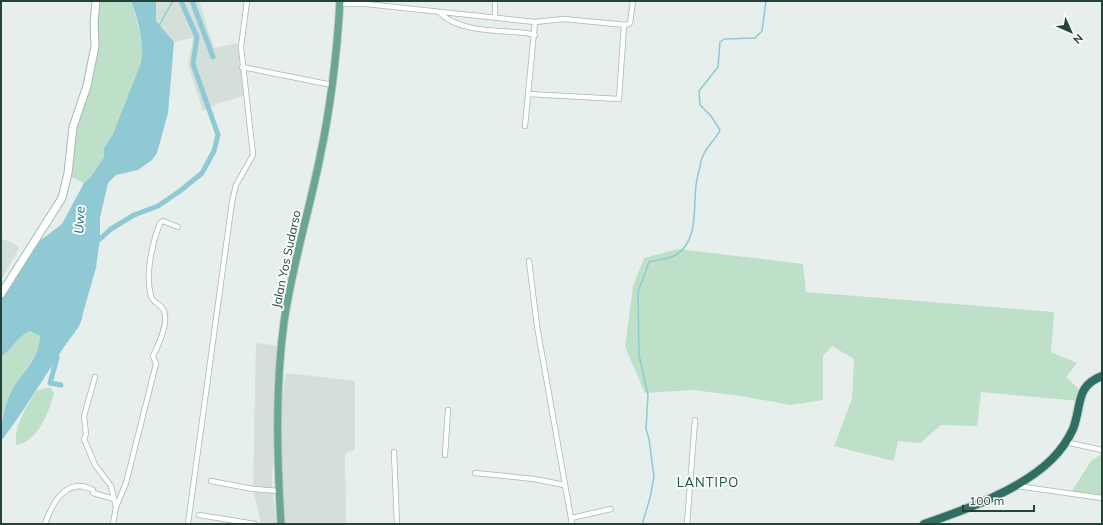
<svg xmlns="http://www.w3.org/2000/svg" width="1103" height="525" font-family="Mulish,sans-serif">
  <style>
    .built { fill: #d4dfda }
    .green { fill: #bfe0c8 }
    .water { fill: #8ec9d4 }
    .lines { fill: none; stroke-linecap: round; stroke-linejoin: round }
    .stream { stroke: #8ec9d4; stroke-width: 1.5 }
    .canal { stroke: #8ec9d4; stroke-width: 5 }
    .street-casing { stroke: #a8b8b2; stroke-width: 6 }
    .secondary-casing { stroke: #a4bbb3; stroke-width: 9 }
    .primary-casing { stroke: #c2cac8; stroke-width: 9 }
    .highway-casing { stroke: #c2cac8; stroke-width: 10 }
    .street { stroke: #fff; stroke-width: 4.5 }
    .secondary { stroke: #fff; stroke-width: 7 }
    .primary { stroke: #6aa596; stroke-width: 7 }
    .highway { stroke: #2f6f62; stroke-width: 8 }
    .labels { text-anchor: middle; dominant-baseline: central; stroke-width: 4; stroke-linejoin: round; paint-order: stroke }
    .street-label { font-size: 12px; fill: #24423a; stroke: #f7fbf9 }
    .water-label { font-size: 13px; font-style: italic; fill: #1c6f80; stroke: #f7fbf9 }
    .neighbourhood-label { font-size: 13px; letter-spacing: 1px; fill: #1f5548; stroke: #f7fbf9 }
  </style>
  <rect width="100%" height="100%" fill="#e6efeb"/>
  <!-- built -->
  <path class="built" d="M156 1H199L214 48 237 43 244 96 222 102 203 111 188 65 193 38 174 42 156 21Z
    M1 239 11 242 19 248 1 280Z
    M256 343 279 346 274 420 272 487 277 524H261L253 489Z
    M286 373 355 381V450L347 452 345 456 346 524H283L279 477 281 406Z"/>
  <!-- green -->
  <path class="green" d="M98 1H131L141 35 143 55 140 70 113 134 104 148V157L92 175 84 183 68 175 71 135 86 88Z
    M678 249 803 264 806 292 1054 312 1051 352 1077 363 1066 377 1081 391 1079 401 981 392 977 426 941 425 920 443 898 441 894 461 834 446 852 399 854 359 832 346 823 356V400L791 405 741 396 693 390 645 393 625 347 633 286 644 258Z
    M30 331 40 336C39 357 25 369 15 386 9 396 6 407 1 418V357C12 349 17 337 30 331Z
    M50 387 54 393C49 412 38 442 16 445 14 425 26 408 36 391Z
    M1102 454V496L1070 494 1091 461Z"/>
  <!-- water -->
  <path class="water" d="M131 1H156V21L174 42 168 113 157 153 152 160 138 170 116 175 108 183 100 218V239L96 268 83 313C82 327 71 336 64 347 43 379 24 411 1 441 1 419 4 405 15 385 26 369 39 357 40 336L30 331C17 337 12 349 1 357V296L20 267 41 240 62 224 84 183 92 175 104 157V148L113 134 141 63C145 43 138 20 131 1Z"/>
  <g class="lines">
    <!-- stream -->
    <path class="stream" d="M158 27 173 1
      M644 524 643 521 650 498 654 477 649 439 646 429 648 395 639 355 638 292 649 262C657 260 669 259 676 255 699 240 693 208 696 185 697 177 700 168 701 161 705 146 714 143 720 130L711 116 700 105 699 91 718 67 720 42 724 39 755 38 762 31 766 1"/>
    <!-- canal -->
    <path class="canal" d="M192 1 213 57
      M94 242 100 239 111 229 134 215 158 206 180 191 202 173 214 151 218 135 193 64 197 37 181 1
      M56 351 57 358 50 383 61 385"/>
    <!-- street casing -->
    <g class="street-casing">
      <path id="street" d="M340 4H366L535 22 564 19 626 25 630 23 633 1
        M440 13C461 33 499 30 526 33L535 35
        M495 18V1
        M242 67 332 85
        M529 94 619 99 624 25
        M525 126 535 22
        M529 261 537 326 572 524
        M95 377 84 416 86 434 84 439 95 465 111 486 116 507
        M1065 442 1102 450
        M394 452 397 524
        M445 455 448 410
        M475 473 534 479 565 485
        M211 481 253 489 278 491
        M1017 486 1102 498
        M199 515 255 524
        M571 518 611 509
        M45 524C52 503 67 476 93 490V493L114 499
        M113 524 116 507 126 483 156 364 153 356C158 346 170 320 163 309 160 304 153 303 151 296 145 274 152 244 160 223L163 221 178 227
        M188 524 232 202 236 185 253 155 241 47 247 1
        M687 524 695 420"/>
    </g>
    <!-- secondary casing -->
    <g class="secondary-casing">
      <path id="secondary" d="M1 294 62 198 68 173 73 127 87 86 95 46 94 23 96 1"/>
    </g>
    <!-- primary casing -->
    <g class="primary-casing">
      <path id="primary" d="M281 524C277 457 275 389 284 322 292 266 309 212 320 157 331 105 337 53 340 1"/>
    </g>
    <!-- highway casing -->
    <g class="highway-casing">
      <path id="highway" d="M924 524C965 510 1021 490 1052 459 1060 451 1068 440 1073 429 1082 406 1075 386 1102 376"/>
    </g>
    <!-- street -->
    <use href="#street" class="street"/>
    <!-- secondary -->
    <use href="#secondary" class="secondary"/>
    <!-- primary -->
    <use href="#primary" class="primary"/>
    <!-- highway -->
    <use href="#highway" class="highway"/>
  </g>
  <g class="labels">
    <!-- street labels -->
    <g class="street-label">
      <text transform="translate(286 259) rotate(-78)">Jalan Yos Sudarso</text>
    </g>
    <!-- water labels -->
    <g class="water-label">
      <text transform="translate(79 220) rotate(-87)">Uwe</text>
    </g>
    <!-- neighbourhood labels -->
    <g class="neighbourhood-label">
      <text x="708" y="482">LANTIPO</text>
    </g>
  </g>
  <!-- border -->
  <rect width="1103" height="525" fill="none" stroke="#24423a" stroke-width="4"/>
  <!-- north arrow -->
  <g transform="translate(1071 32) rotate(135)" stroke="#f7fbf9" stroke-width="3" paint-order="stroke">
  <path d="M0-3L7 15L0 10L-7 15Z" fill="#24423a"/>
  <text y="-6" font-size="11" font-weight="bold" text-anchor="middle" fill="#24423a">N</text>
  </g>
  <!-- scale -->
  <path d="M963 505v6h71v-6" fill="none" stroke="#24423a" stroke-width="2"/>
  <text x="969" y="505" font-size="12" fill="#24423a" stroke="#f7fbf9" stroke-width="3" paint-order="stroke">100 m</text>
</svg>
